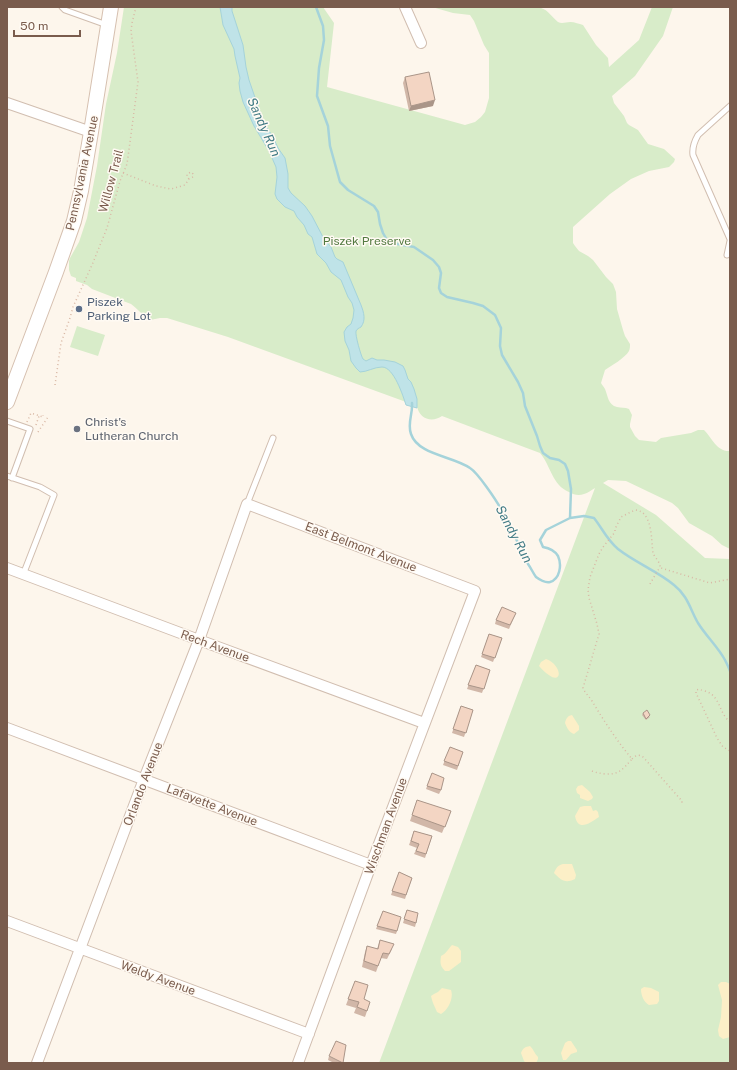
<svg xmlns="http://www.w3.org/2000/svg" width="737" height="1070" font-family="'Public Sans',sans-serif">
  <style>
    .green { fill: #d8ecc9 }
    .sand { fill: #fcefc7 }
    .water { fill: #bfe3e8; stroke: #a5d3da }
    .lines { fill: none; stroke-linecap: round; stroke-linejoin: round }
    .stream { stroke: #a5d3da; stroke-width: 2.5 }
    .service-casing { stroke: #d1beb0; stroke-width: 7 }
    .minor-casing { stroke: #d1beb0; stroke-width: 12 }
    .secondary-casing { stroke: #d6c0b0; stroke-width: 16 }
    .path { stroke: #d9b8a5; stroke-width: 1.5; stroke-dasharray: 1 3; stroke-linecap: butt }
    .service { stroke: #fff; stroke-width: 5 }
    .minor { stroke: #fff; stroke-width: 10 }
    .secondary { stroke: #fff; stroke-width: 14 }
    .wall { fill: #d1b7a8 }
    .shaded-wall { fill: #aa9588 }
    .building { fill: #f3d5c3; stroke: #aa9588 }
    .service-dot { fill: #5c6f8a; stroke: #fffaf3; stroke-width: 1.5 }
    .worship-dot { fill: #6b7280; stroke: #fffaf3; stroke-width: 1.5 }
    .labels { text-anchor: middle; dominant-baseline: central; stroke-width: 3; stroke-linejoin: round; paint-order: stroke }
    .street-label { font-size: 12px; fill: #7a5c4d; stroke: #fffaf3 }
    .park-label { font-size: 12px; fill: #537a41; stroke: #fffaf3 }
    .service-label { font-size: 12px; fill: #4e5e75; stroke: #fffaf3; text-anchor: start }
    .worship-label { font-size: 12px; fill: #5b616d; stroke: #fffaf3; text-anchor: start }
    .water-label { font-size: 13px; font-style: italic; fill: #437c86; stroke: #fffaf3 }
  </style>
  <rect width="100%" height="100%" fill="#fdf6ec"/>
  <!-- green -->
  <path class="green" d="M124 7H323L334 23 327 87 465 125 475 122 481 117 485 112 489 98V53L484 45 474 21 470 15 453 13 432 7H516C523 10 533 5 541 8 548 10 552 17 558 22 562 24 566 22 570 22 575 22 579 24 583 25L596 45 608 58 609 67 639 40 652 7H673L663 36 635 76 612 96 614 103 624 116 627 123 629 125 638 130 648 144 664 149 675 159 674 162 669 167 649 171 631 179 610 194 573 227V243L575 246 579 251 588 256 593 260 606 277 613 284 616 292 617 309 623 330 625 336 630 344C630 346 630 349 629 351 625 358 611 366 605 370L601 383C602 385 604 387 605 389 608 396 608 405 617 407 621 408 625 407 629 409L632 415 630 424V427L635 436 639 440 656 442 661 438 691 433 698 430H704C712 438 717 452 730 451V549L722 545 712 536 689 523 678 508 672 503 626 481 608 480 603 483 656 515 705 558 730 559V1063H379L595 488C591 490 588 493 584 494 579 496 574 495 569 492 552 485 551 466 540 453L442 416C432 423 419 419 417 406L228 337 167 318H160L150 320C142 315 138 309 131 304L92 289 87 285 76 281V278L71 276 69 270V261L70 258 79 242 87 218 97 166 106 104 117 53Z
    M77 326 105 335 98 356 70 347Z"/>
  <!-- sand -->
  <path class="sand" d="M546 659C565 666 563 693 539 666L541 662Z
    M572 715 579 726V730L574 734C569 732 567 728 565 723 566 719 567 716 572 715Z
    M582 785 590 792 593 797 592 799 588 801 580 798V795L577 793 576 789 578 786Z
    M584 806H591L593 811 596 810 598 812 599 817C590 823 578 832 575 816L580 807Z
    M563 864H572L576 875 575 879C565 884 561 880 554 873 556 868 558 865 563 864Z
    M452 945 458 947 461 951V962L449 971H445C440 966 440 963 441 956 446 954 448 949 452 945Z
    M721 982H726L730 984V1037L723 1039 719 1036 718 1030 721 1017 722 1000 718 985Z
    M644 987 651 988 659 992V1001L657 1004 649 1005C644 1002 641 996 641 989Z
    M442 988 451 990C454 998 448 1010 441 1014L437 1012C435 1007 432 1002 431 996L434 994 438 992Z
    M568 1041H571L577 1050V1052L571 1054 566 1060H563L561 1053 565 1043Z
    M530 1046C534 1050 534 1053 538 1057V1059L536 1063H526L524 1061 521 1053C523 1048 525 1047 530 1046Z"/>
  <!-- water -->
  <path class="water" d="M220 7H232V11L243 45 246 67 249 80 260 112 264 123 273 137 278 148 285 158 288 174V188L291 193 305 206 312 216 324 239 331 247 335 257 337 259 343 262 361 305C364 313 366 320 361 327 359 328 357 329 356 331 355 335 361 356 363 359 364 360 365 360 366 361L372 358 377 360H384L395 362 403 366 405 370 408 379 411 382 414 389 417 399V408L406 405C403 396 394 367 382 367 374 367 367 372 360 372L356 368 351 361 349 350 345 341 344 332 347 327 351 324 353 318 354 310 352 303 348 297 341 280 331 272 326 263 317 254 312 237 308 234 304 225 297 217 294 211 285 207 277 199 275 194 277 177 276 167 269 151 254 126 243 102 240 91 239 83 240 78 235 56 234 49 223 25Z"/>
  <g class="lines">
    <!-- stream -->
    <path class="stream" d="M316 7 323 26 324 40 319 68 317 96 328 126 330 146 340 182 348 190 374 206 378 212 380 224 383 233 387 240 392 243 414 247 433 260 439 267 441 273 439 288 441 293 447 297 473 303 483 306 495 315 501 328 500 346 502 355 518 382 523 393 525 406 537 436 540 446 543 453 550 458 559 460 565 464 568 471 571 489 570 518
      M412 403C413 414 407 423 411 434 418 455 453 456 470 468 478 473 496 500 501 509 512 526 518 546 528 564 531 568 533 573 536 577 540 580 545 583 550 582 560 579 562 565 558 556 555 551 549 548 543 547L540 540 546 530 570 518 584 516 594 518C602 528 607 540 618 549 636 563 657 571 674 585 688 596 690 609 698 623 706 636 718 647 725 660 727 664 729 668 730 671"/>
    <!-- service casing -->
    <g class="service-casing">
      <path id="service" d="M62 7 65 10 107 25
        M730 106 698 135C694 142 692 148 693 155L730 239
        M727 255 730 241
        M7 421 30 429 12 478
        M7 476 40 487 54 495 23 575
        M247 504 273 438"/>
    </g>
    <!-- minor casing -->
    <g class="minor-casing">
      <path id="minor" d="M405 7 421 43
        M7 103 91 132
        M7 568 199 640 424 723
        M7 728 371 865
        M7 921 309 1034
        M37 1063 144 779 199 640 247 504 475 591 371 865 298 1063"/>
    </g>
    <!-- secondary casing -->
    <g class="secondary-casing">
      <path id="secondary" d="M7 402 56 272 74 221 81 191 91 132 111 7"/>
    </g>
    <!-- path -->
    <path class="path" d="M123 173 156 186 171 189 185 185 189 179 193 177V174L191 172 187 174V177L189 179
      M55 385 61 343 70 318 73 307 92 265 107 228 120 181 127 164 128 157 138 82 131 31 132 23 136 7
      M27 422 31 413 43 417V415
      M36 425 39 416
      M38 432 48 417
      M650 584 658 570 661 568 710 583 730 579
      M730 722C718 712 721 696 705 691 701 690 699 689 696 690V693L717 738 723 747 730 751
      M632 759C636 755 639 754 643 757L682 801V802L681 801
      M592 771C596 773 600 773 605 774 619 775 623 769 632 759 617 741 604 721 592 701 589 696 585 693 583 688L599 634 597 624 589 598 588 590 590 577 599 554 603 547 615 532V529L621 517 635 510C653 511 651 540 653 553 655 558 661 563 660 568"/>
    <!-- service -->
    <use href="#service" class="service"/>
    <!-- minor -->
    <use href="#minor" class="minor"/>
    <!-- secondary -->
    <use href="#secondary" class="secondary"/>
  </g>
  <!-- wall -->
  <path class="wall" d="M405 77 433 106 409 111 403 83Z
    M516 613 509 629 495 624 496 620Z
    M489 634 502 638 493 662 481 657Z
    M476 665 490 670 482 693 467 689Z
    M461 706 473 710 464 737 452 733Z
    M643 713 650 717 646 720 642 715Z
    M450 747 463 752 457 770 443 765Z
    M432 773 441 790 439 794 426 789Z
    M415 806 451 811 442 833 410 821Z
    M414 831 432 836 425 858 414 854 417 848 409 845Z
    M399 872 412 878 405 899 391 895Z
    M407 910 416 923 415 927 403 923Z
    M383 911 397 931 396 934 376 929Z
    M380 940 392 949 387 959 381 958 376 972 362 967 365 952 367 946 377 949Z
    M355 981 364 999 367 1011 365 1017 354 1013 356 1008 346 1005Z
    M329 1056 343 1063H334L328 1060Z"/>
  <!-- shaded-wall -->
  <path class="shaded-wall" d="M435 100 433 106 409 111 411 106Z"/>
  <!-- building -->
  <path class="building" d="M429 72 435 100 411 106 405 77Z
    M502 607 516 613 510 625 496 620Z
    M489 634 502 638 495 658 482 654Z
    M476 665 490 670 484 689 468 685Z
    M461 706 473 710 466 733 453 729Z
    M647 710 650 715 646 719 643 713Z
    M450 747 463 752 458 766 444 761Z
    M432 773 444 778 441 790 427 786Z
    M417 800 451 811 445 827 412 815Z
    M414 831 432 836 426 854 416 851 419 844 411 841Z
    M399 872 412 878 406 895 392 891Z
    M407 910 418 913 416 923 404 919Z
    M383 911 401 917 397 931 377 926Z
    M380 940 394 944 389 954 383 953 378 966 364 961 367 946 378 949Z
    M355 981 368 985 364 999 370 1002 367 1011 357 1007 359 1002 348 999Z
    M336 1041 346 1045 343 1063 329 1056Z"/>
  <!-- markers -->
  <circle class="service-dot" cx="79" cy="309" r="4"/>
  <circle class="worship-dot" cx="77" cy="429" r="4"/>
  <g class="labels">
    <!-- street labels -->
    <g class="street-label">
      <text transform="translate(82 173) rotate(-78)">Pennsylvania Avenue</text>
      <text transform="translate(111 181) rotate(-75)">Willow Trail</text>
      <text transform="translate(361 547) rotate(21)">East Belmont Avenue</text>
      <text transform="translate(215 646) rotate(20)">Rech Avenue</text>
      <text transform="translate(143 784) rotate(-69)">Orlando Avenue</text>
      <text transform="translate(212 805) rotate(21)">Lafayette Avenue</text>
      <text transform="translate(386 826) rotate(-70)">Wischman Avenue</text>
      <text transform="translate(158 978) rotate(20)">Weldy Avenue</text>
    </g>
    <!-- park labels -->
    <g class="park-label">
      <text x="367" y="241">Piszek Preserve</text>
    </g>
    <!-- service labels -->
    <g class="service-label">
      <text x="87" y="302">Piszek<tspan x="87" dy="14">Parking Lot</tspan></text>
    </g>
    <!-- worship labels -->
    <g class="worship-label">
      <text x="85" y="422">Christ's<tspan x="85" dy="14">Lutheran Church</tspan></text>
    </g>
    <!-- water labels -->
    <g class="water-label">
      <text transform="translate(264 127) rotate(66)">Sandy Run</text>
      <text transform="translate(514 534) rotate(62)">Sandy Run</text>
    </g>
  </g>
  <!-- border -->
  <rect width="737" height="1070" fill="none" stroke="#7a5c4d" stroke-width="16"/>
  <!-- scale -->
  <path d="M14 30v6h66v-6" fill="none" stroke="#7a5c4d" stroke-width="2"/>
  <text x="20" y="30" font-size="12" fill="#7a5c4d" stroke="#fffaf3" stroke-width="3" paint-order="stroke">50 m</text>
</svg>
